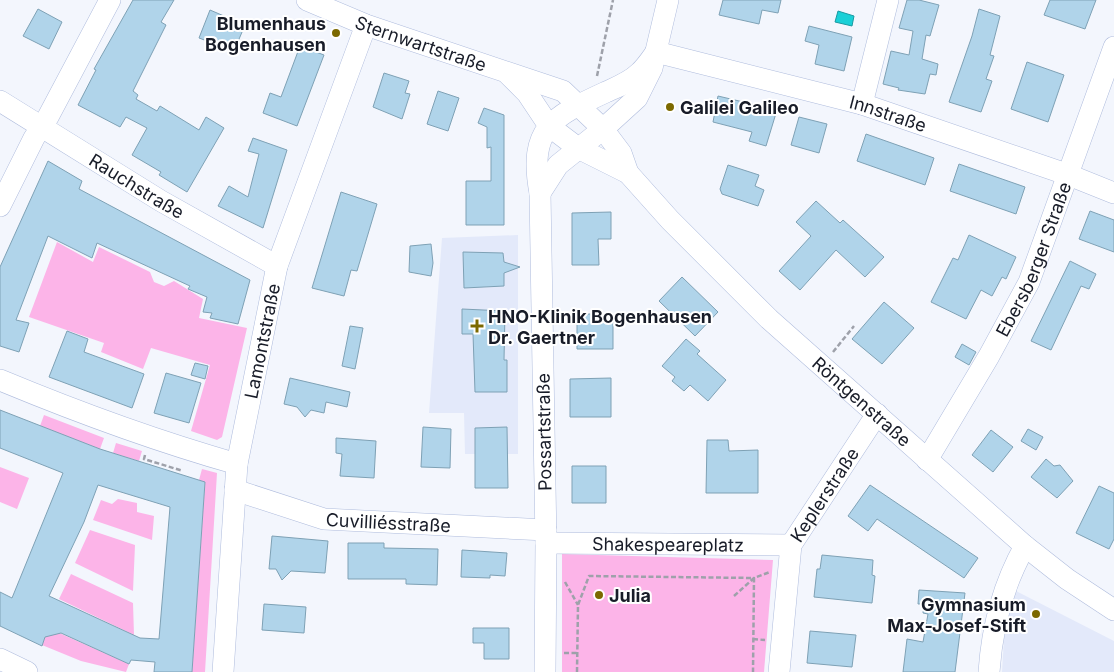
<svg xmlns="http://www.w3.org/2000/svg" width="1114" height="672" font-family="Inter,sans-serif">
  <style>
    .built { fill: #e3e9fa }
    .green { fill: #fcb4e8 }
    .water { fill: #1ad0d7; stroke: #199aa2 }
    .building { fill: #b0d4ea; stroke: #7ea1b5; fill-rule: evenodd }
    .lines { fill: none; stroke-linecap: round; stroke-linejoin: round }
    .minor-casing { stroke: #afbcdd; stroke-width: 22 }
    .path { stroke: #9ea1aa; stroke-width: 2.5; stroke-dasharray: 5 2.5; stroke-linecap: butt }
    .minor { stroke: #fff; stroke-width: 21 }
    .poi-dot { fill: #7c6900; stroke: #fff; stroke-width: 2 }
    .labels { text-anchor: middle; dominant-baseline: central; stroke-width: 4; stroke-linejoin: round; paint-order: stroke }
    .poi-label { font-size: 18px; font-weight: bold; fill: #181c28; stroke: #fff; text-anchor: start }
    .street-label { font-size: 18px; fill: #181c28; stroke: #fff }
  </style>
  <rect width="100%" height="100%" fill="#f3f6fd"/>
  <!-- built -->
  <path class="built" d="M518 235V454H465L464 413H429L442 238Z
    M1014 590 1114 641V672H1002L1004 639Z"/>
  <!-- green -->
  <path class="green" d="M57 242 93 262 99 247 150 272 154 282 164 286 174 281 203 299 199 318 247 328 222 437 217 440 191 431 210 365 151 348 143 369 101 352 104 343 29 317Z
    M44 415 104 438 100 449 40 426Z
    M116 443 142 451 139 461 113 453Z
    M0 467 29 478 17 509 0 502Z
    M202 469 217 473 205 672H192L205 483 199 480Z
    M118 499 137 503V512L154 516 152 540 93 520 101 500 112 504Z
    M90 530 135 545 133 591 75 563Z
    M562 554 773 560 764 672H562Z
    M71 574 133 603 134 635 59 599Z
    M57 632 129 664 126 672 81 661 42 645 46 635Z"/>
  <!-- water -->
  <path class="water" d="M838 11 854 16 852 26 835 22Z"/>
  <!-- building -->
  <path class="building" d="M133 0H174L161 22 166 25 133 91 138 95 136 99 157 111 160 106 199 130 206 117 224 128 187 192 159 175 161 172 132 155 147 128 126 117 120 127 78 105 96 70 94 69Z
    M723 0H781L778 13 762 10 759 24 719 15Z
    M907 0H919L939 5 930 36 926 35 922 59 938 64 936 75 930 74 925 94 898 90 899 88 883 84 891 51 909 55 913 31 899 28Z
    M1050 0H1096L1085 29 1044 15Z
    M38 9 62 22 49 49 23 36Z
    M979 9 1000 16 990 55 994 56 986 79 992 81 981 112 949 102 972 36Z
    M210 10 245 25 234 51 199 38Z
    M809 26 852 37 844 71 815 64 819 45 805 41Z
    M300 46 324 55 297 126 263 113 270 93 281 97Z
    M1027 62 1064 75 1048 122 1011 109Z
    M384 73 409 81 405 93 410 94 402 119 373 107Z
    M438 91 459 98 448 131 427 124Z
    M718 96 777 110 766 146 749 141 752 132 713 122Z
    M484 108 504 115V225H466V181H491V147L487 148V127L478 123Z
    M799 117 827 124 819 153 791 145Z
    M866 134 934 158 925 185 857 161Z
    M253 138 287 150 263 228 218 206 229 186 248 197 259 154 248 151Z
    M48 161 82 181 79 189 250 280 238 324 210 318 212 313 203 312 207 297 188 289 190 286 97 243 92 258 48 236 16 320 29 323 19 352 0 346V267Z
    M959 164 1025 187 1016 214 950 191Z
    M728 165 759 175 755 186 764 190 758 206 722 194 720 189Z
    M341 192 377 204 357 271 351 270 344 296 312 288Z
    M816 201 840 223 843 220 884 257 865 277 836 250 800 290 779 271 811 236 796 222Z
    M1090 211 1114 220V252L1079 239Z
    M611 212V239H598L599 265H572V213Z
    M969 235 1016 257 1006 279 1002 277 992 296 981 290 966 319 931 302 953 258 958 260Z
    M431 244 433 263 431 276 409 272 410 246Z
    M463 252 503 253 504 262 520 267 504 273V286L464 288Z
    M1070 261 1096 274 1089 289 1081 286 1051 350 1031 341Z
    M682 277 718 312 695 336 659 301Z
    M884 302 914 328 882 364 852 339Z
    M462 309 505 311 504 360H507V392H475L473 334H462Z
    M577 314H613V349H577Z
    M350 326 363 328 355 369 342 366Z
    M67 331 88 339 84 352 144 374 132 408 49 377Z
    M686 339 700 351 697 354 726 380 708 401 690 385 684 391 672 381 675 377 662 366Z
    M962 344 976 352 969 365 955 357Z
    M195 363 208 366 205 379 191 375Z
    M166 373 201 383 189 423 154 413Z
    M290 378 350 392 347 407 326 402 324 413 311 410 305 417 297 407 284 404Z
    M611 378V417H570V379Z
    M0 410 100 449 205 482 192 672H154L155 662 131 660 129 664 61 633 45 637 42 646 0 626V592L12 598 63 473 0 448ZM98 485 170 507 159 639 140 638 49 596 84 522Z
    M423 427 451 429 450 468 421 467Z
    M507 427 508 488H475V428Z
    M1028 429 1043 437 1036 450 1021 441Z
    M991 430 1013 447 993 472 972 455Z
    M336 438 376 441 374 478 340 476 342 454 336 453Z
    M707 440H728L729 451 758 450V493H706Z
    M1046 459 1054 466 1060 465 1073 481 1057 498 1031 477Z
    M572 466H606V503H572Z
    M870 485 978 558 964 578 877 519 868 531 848 516Z
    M1099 486 1114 493V539L1109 549 1076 533Z
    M272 536 328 541 325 573 291 571 282 580 276 569H269Z
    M348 543H384V548L438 549 437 585 406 584V579H348Z
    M462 550 507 553 505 576 490 575V578L461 577Z
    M822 555 873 560 872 575 875 576 872 603 814 597 817 569H820Z
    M919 590 965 593 955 672H903L907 639 923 642 928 614 923 613 924 604H918Z
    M264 604 306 607 304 633 262 630Z
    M473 628H509V659H484V643H473Z
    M810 631 856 635 852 667 807 663Z"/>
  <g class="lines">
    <!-- minor casing -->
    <g class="minor-casing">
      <g id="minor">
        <path id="s1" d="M307 0 366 25 563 91 603 129 621 153 628 173"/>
        <path id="s2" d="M656 52 862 104 1069 175 1114 193"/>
        <path id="s3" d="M508 74 527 93 549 126 578 148 628 173 670 220 769 319 1025 546 1067 579 1114 610"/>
        <path id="s4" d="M0 101 161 201 277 266"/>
        <path d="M862 104 888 0"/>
        <path d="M540 193 558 165 603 129 637 98 652 68 668 0"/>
        <path d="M0 206 34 138 48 117 110 0"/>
        <path d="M0 380C77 412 156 441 237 464"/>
        <path id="s5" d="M927 460 989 356 1029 282 1114 47"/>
        <path id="s6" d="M235 490 324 519 546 530"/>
        <path id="s7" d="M546 543 791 545"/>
        <path d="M0 659 27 672"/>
        <path id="s8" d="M223 672 237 464 277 266 366 25"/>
        <path d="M545 672 546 543 540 193C528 128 552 117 606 92 617 87 630 82 639 73 646 67 651 59 656 52"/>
        <path id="s9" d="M779 672 791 545 877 414"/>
        <path d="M989 672C992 627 1003 585 1025 546"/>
      </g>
    </g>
    <!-- path -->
    <path class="path" d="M597 76 613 0
      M833 352 854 326
      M145 455 144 459 183 471
      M565 582 578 605
      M734 596 754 578 770 572
      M753 639 765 640
      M564 653H577
      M577 672 578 605 589 576 754 578 753 672"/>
    <!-- minor -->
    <use href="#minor" class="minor"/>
  </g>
  <!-- markers -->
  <g class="poi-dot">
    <circle cx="336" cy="33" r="5"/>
    <circle cx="670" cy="107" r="5"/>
    <path d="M474.5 318.5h5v5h5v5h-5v5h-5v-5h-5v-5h5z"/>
    <circle cx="599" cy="595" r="5"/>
    <circle cx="1036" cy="614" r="5"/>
  </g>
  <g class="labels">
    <!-- poi labels -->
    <g class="poi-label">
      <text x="326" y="23" text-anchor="end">Blumenhaus<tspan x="326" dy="21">Bogenhausen</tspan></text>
      <text x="680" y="107">Galilei Galileo</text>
      <text x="488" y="316">HNO-Klinik Bogenhausen<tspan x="488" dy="21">Dr. Gaertner</tspan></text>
      <text x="609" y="595">Julia</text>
      <text x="1026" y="604" text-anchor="end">Gymnasium<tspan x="1026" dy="21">Max-Josef-Stift</tspan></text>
    </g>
    <!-- street labels -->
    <g class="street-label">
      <text stroke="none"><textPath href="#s1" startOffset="122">Sternwartstraße</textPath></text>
      <text stroke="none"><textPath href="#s2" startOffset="240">Innstraße</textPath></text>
      <text stroke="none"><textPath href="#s4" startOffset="161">Rauchstraße</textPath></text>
      <text stroke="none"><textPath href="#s5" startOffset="228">Ebersberger Straße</textPath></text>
      <text stroke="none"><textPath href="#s8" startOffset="334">Lamontstraße</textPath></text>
      <text stroke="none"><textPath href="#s3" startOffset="486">Röntgenstraße</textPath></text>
      <text transform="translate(544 432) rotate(-91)">Possartstraße</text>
      <text stroke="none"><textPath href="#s9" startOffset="188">Keplerstraße</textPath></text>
      <text stroke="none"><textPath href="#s6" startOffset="158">Cuvilliésstraße</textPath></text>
      <text stroke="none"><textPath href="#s7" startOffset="122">Shakespeareplatz</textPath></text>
    </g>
  </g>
</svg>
